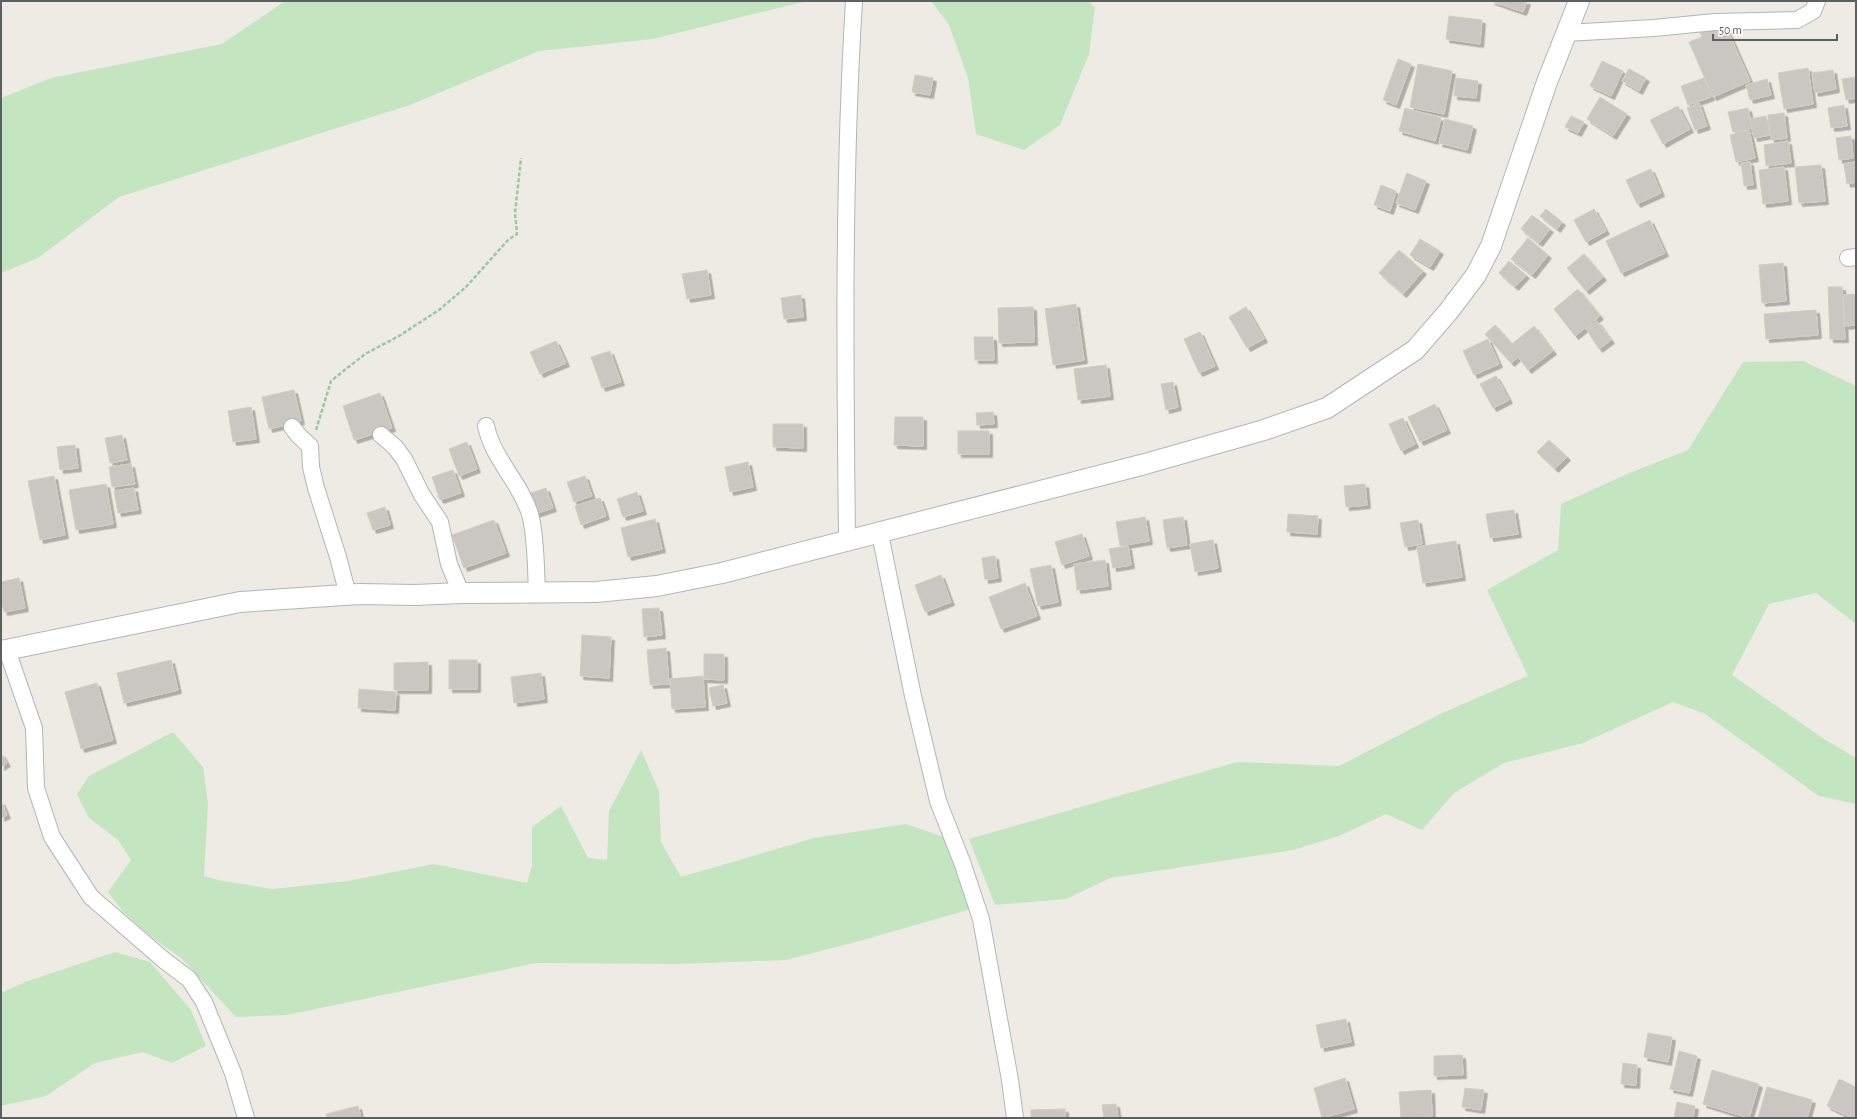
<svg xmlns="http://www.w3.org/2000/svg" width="1857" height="1119" font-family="'Alegreya Sans',sans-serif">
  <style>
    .green { fill: #c3e6c0 }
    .building { fill: #cac6c1; stroke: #d3cdc2; filter: url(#shadow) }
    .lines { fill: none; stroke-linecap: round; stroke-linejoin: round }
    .minor-casing { stroke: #b1b5b9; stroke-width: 18 }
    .tertiary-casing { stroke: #b1b5b9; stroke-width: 22 }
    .path { stroke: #9ac7a4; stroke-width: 2.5; stroke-dasharray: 4 2; stroke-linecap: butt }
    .minor { stroke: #fff; stroke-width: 16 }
    .tertiary { stroke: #fff; stroke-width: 20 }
  </style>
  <defs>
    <filter id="shadow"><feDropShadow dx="3.5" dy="3.5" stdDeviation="0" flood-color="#0004"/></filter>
  </defs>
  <rect width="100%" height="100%" fill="#eeebe4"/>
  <!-- green -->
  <path class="green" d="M285 1H807L653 39 539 51 410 105 119 197 38 258 1 273V98L51 78 222 44Z
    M931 1H1089L1095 8 1089 54 1060 125 1024 150 976 134 968 78 949 25Z
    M1803 361 1856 386V624L1816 593 1769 604 1732 675 1824 739 1856 758V804L1819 796 1705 714 1673 702 1583 743 1504 763 1454 793 1422 830 1386 814 1339 836 1293 850 1110 878 1066 899 995 905 969 839 1237 762 1339 766 1442 713 1528 676 1487 590 1558 550 1561 504 1627 474 1688 450 1743 362Z
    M173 732 203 767 208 804 204 876 218 880 272 889 348 881 434 864 527 883 532 866V827L561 806 588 858 607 860 609 811 641 750 659 791 661 842 681 877 814 838 906 824 944 837 971 909 863 940 786 960 678 964 536 963 287 1015 236 1017 181 958 150 936 123 912 108 892 131 860 118 840 88 817 77 794 89 776Z
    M115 952 150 962 191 1010 206 1046 172 1063 143 1052 95 1063 46 1096 1 1106V993L25 982Z"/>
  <!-- building -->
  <path class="building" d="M1491 1H1527L1523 12Z
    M1449 16 1482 20 1480 44 1446 39Z
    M1705 27H1711L1713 33 1726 27 1750 81 1713 97 1689 42 1702 37 1700 32Z
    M1398 59 1411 64 1396 105 1383 100Z
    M1602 61 1623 71 1611 96 1590 86Z
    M1418 64 1452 71 1444 114 1410 107Z
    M1808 68 1813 104 1784 109 1778 73Z
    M1629 69 1646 78 1639 91 1622 81Z
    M1833 70 1836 89 1815 93 1812 73Z
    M915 75 933 78 930 95 912 92Z
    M1856 77V98L1846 100 1842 79Z
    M1456 78 1478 81 1476 98 1454 96Z
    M1704 78 1711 97 1688 105 1681 86Z
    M1767 79 1771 95 1750 100 1746 85Z
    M1600 97 1627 114 1613 136 1587 119Z
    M1699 103 1707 126 1695 130 1687 108Z
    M1844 105 1847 126 1831 128 1828 108Z
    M1678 106 1690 129 1663 144 1650 120Z
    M1405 108 1441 118 1435 141 1399 131Z
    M1748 108 1752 128 1733 132 1728 112Z
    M1784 113 1787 138 1771 140 1768 115Z
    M1571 116 1584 122 1578 133 1565 127Z
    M1766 116 1770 135 1754 138 1750 119Z
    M1445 119 1473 126 1467 150 1439 143Z
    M1749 130 1755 158 1736 162 1730 135Z
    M1851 136 1853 158 1839 160 1836 138Z
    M1788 141 1791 163 1766 166 1764 145Z
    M1750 162 1753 185 1744 186 1741 163Z
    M1856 162V182L1847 184 1844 164Z
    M1821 165 1825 201 1799 203 1795 167Z
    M1784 167 1788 201 1763 204 1759 170Z
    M1651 169 1661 193 1637 204 1626 180Z
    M1407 173 1426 181 1415 210 1396 203Z
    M1381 185 1396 191 1390 211 1374 205Z
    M1546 209 1562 222 1557 229 1540 216Z
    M1594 209 1606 231 1586 242 1574 220Z
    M1532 215 1550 229 1539 243 1521 229Z
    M1650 220 1665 253 1621 273 1606 241Z
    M1528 238 1548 255 1532 275 1511 259Z
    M1420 239 1440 251 1430 267 1410 255Z
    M1399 250 1423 271 1403 294 1379 273Z
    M1584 254 1603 277 1586 291 1567 268Z
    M1509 261 1526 275 1515 287 1499 273Z
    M1783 263 1786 301 1762 303 1759 265Z
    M707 270 711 295 687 299 682 274Z
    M1828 287H1842L1845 339H1830Z
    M1578 289 1600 316 1575 336 1554 309Z
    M1856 294V325L1845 326 1843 295Z
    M801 295 803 317 784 319 781 298Z
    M1076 304 1084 360 1053 365 1045 309Z
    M1033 307 1034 342 999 343 998 308Z
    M1246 307 1264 339 1247 348 1229 317Z
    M1816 310 1818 335 1766 339 1764 314Z
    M1597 321 1611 340 1599 349 1586 329Z
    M1495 325 1512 344 1534 326 1553 351 1528 370 1518 357 1511 363 1485 334Z
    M1200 332 1215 366 1199 373 1184 339Z
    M974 337H993L994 360H975Z
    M1488 339 1499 364 1474 375 1463 351Z
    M556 341 566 363 540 374 530 352Z
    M610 351 621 382 602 388 591 357Z
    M1106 365 1110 396 1078 400 1074 369Z
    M1496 376 1509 400 1493 408 1480 384Z
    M1173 382 1178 407 1166 410 1161 384Z
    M294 390 301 421 269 429 262 397Z
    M380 393 392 428 354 440 343 406Z
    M1435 404 1447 430 1420 442 1408 417Z
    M251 407 256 439 233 442 228 411Z
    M993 412 994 424 977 425 976 413Z
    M895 417H923V446L894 445Z
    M1403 418 1415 444 1401 451 1389 424Z
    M773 424H803V448L773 447Z
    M958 431H989V454H958Z
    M122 435 127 460 110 463 105 438Z
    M1549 440 1567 457 1555 469 1537 452Z
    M467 442 477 469 459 476 449 449Z
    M75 445 78 468 60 470 57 447Z
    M748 462 753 487 730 492 725 467Z
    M131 464 135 484 112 487 109 467Z
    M453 470 461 493 440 500 432 477Z
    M54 476 65 535 40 540 28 481Z
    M585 476 592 496 574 502 567 482Z
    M106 484 113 524 76 530 69 490Z
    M1365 484 1367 505 1346 507 1344 486Z
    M134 488 138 510 118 513 114 491Z
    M546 488 553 508 535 514 528 494Z
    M637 492 643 511 623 517 617 499Z
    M600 498 606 516 581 525 575 506Z
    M385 507 390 525 373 530 367 513Z
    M1514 510 1518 534 1490 538 1486 514Z
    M1288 514 1318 516 1317 534 1287 532Z
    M1145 517 1149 541 1120 546 1116 522Z
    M1183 517 1187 545 1167 548 1163 520Z
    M655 519 662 549 628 557 621 528Z
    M494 520 506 553 464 568 452 535Z
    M1418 520 1422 544 1405 547 1400 523Z
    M1082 534 1089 556 1062 565 1055 542Z
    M1213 540 1218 568 1195 572 1190 544Z
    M1456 541 1462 577 1423 583 1417 547Z
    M1128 546 1131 565 1113 568 1109 549Z
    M995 556 998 578 985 580 982 558Z
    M1105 560 1108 586 1077 590 1074 564Z
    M1051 565 1058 602 1038 606 1030 569Z
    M941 575 951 602 925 612 915 585Z
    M19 578 25 608 4 612 1 600V582Z
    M1025 583 1037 616 1001 629 989 597Z
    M659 608 662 635 644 637 642 609Z
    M582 635 611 637 609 678 580 676Z
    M666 648 669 684 650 685 647 650Z
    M704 654H724V680L704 679Z
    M171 660 178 690 124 703 117 673Z
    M449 660H477V689H449Z
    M428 662V690H394V663Z
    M541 673 544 699 514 703 511 677Z
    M703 676 705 707 672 709 670 679Z
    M97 683 113 740 81 749 65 692Z
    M723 685 727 703 713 706 709 688Z
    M359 689 396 692 395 710 358 708Z
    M1 753 7 763 1 767Z
    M1 801 7 815 1 818Z
    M1346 1019 1351 1042 1321 1048 1316 1025Z
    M1648 1033 1672 1037 1668 1062 1644 1057Z
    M1679 1051 1697 1056 1689 1093 1670 1089Z
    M1462 1055 1463 1075 1434 1076V1056Z
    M1623 1063 1637 1065 1636 1085 1621 1084Z
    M1712 1070 1759 1084 1749 1118 1703 1104Z
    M1345 1078 1354 1109 1322 1118 1314 1088Z
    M1839 1079 1856 1087V1118H1852L1827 1106Z
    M1767 1087 1812 1100 1807 1118H1758Z
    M1465 1088 1484 1090 1481 1110 1462 1107Z
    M1431 1090 1432 1116 1401 1118 1399 1092Z
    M1677 1102 1695 1106 1693 1118H1674Z
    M1116 1104 1118 1118H1104L1102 1105Z
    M358 1106 361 1118H327L326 1114Z
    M1065 1109V1118H1031V1110Z"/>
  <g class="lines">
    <!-- minor casing -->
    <g class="minor-casing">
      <path id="minor" d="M1566 33 1654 28 1715 22 1797 20 1813 11 1817 1
        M1848 258 1856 257
        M486 426C493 459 520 482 530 514 536 535 536 570 537 593
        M292 427 299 436 310 446 311 467 316 488 338 557 348 595
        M381 435 395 447 404 459 422 495 440 522 449 564 461 593
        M880 534 913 696 938 801 962 862 981 919 1010 1080 1015 1118
        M847 540C845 361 843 180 854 1
        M7 650 34 728 36 788 52 837 91 897 165 961 189 979 204 1002 233 1073 246 1118"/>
    </g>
    <!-- tertiary casing -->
    <g class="tertiary-casing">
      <path id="tertiary" d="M1 651 240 602 359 594 415 595 461 593 596 592 657 586 722 573 1145 464 1264 430 1327 408 1383 371 1415 350 1448 312 1476 275 1491 246 1547 82 1579 1"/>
    </g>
    <!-- path -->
    <path class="path" d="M316 430 331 381 365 354 399 336 439 310 466 287 508 240 517 234 515 213 521 158"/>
    <!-- minor -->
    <use href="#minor" class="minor"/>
    <!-- tertiary -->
    <use href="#tertiary" class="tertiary"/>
  </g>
  <!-- border -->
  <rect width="1857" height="1119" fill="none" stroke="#5c6064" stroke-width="4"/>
  <!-- scale -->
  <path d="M1713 34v6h124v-6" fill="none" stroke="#5c6064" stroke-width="2"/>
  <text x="1719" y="34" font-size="12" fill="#5c6064" stroke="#ffffff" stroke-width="3" paint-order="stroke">50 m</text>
</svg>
